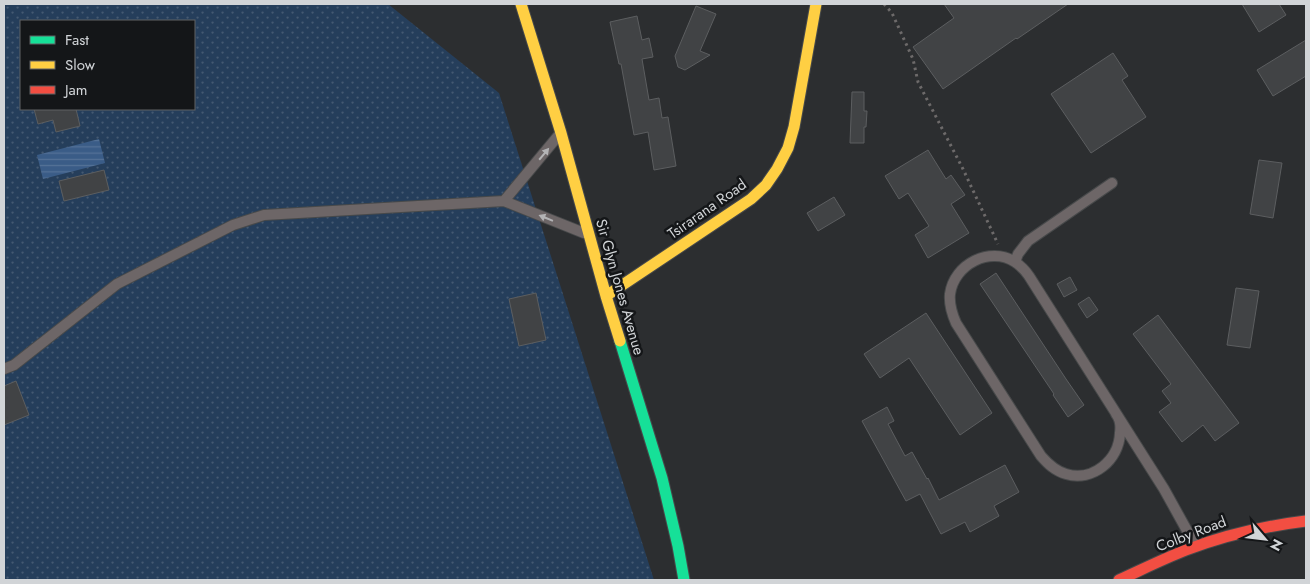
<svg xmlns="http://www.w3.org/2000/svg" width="1310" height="584" font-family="Jost,sans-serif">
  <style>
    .grass { fill: url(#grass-dots); fill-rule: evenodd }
    .water { fill: url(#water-rules) }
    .building { fill: #414345; stroke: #5c5e60 }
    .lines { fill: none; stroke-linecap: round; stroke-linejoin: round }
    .lane-casing { stroke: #47494a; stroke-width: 12 }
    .fast-casing { stroke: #47494a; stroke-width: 13 }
    .slow-casing { stroke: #47494a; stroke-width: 13 }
    .jam-casing { stroke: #47494a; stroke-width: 13 }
    .path { stroke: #6d6a6a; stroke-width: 3; stroke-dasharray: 2.5 4; stroke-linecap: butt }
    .lane { stroke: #6d6667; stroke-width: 10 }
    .fast { stroke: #16e098; stroke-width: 11 }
    .slow { stroke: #ffcf43; stroke-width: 11 }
    .jam { stroke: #f24e42; stroke-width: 11 }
    .oneway { fill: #b3b3b5 }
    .labels { text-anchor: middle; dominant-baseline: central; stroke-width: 5; stroke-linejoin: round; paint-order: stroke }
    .street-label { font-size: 15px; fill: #d1d4d7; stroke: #141618 }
  </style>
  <defs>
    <pattern id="grass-dots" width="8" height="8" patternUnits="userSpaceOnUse" patternTransform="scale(1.25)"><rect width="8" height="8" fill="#253e5b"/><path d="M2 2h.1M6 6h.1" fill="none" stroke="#445972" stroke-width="1.8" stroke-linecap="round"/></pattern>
    <pattern id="water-rules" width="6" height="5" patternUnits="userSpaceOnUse" patternTransform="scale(1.25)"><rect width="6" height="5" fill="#3a5c87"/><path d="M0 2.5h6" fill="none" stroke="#557297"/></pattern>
  </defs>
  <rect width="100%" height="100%" fill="#2c2e30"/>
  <!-- grass -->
  <path class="grass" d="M4 4H388L499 93 654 580H4ZM21 21H194V109H21Z"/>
  <!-- water -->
  <path class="water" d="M99 139 105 163 43 179 37 155Z"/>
  <!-- building -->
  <path class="building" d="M944 4H1068L1017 39 1016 38 943 89 913 47 954 18Z
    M1242 4H1279L1286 15 1259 32Z
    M696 6 716 14 700 51 710 55 685 70 678 67 675 56Z
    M637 16 642 40 649 38 653 57 642 59 649 100 659 98 662 118 668 117 676 166 654 170 648 132 634 135 621 64H619L610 22Z
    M1306 40V76L1273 96 1257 70Z
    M1113 53 1128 76 1122 80 1146 117 1091 153 1051 94Z
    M852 92H864V111H867L866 127H864V143H850Z
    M34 109H76L80 126 56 132 53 120 38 124Z
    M928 150 946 179 951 175 965 195 951 204 969 233 928 258 915 235 929 226 908 193 899 199 885 176Z
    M1259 160 1282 163 1273 218 1250 214Z
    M104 170 109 190 64 201 59 181Z
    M834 197 845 215 818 231 807 213Z
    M996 273 1066 379 1084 405 1068 417 1053 395 1054 394 980 284Z
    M1070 277 1077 290 1064 297 1057 284Z
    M1236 288 1259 291 1250 348 1227 345Z
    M536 293 546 340 519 346 509 299Z
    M1089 297 1098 310 1087 318 1078 304Z
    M926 313 992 413 960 435 909 358 880 378 864 354Z
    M1158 315 1239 423 1215 441 1203 425 1182 442 1159 412 1171 403 1162 391 1171 384 1133 334Z
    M16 381 29 415 4 425V386Z
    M887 407 894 421 888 424 905 456 912 452 927 479 928 478 939 500 1005 465 1019 492 994 506 999 516 970 532 965 522 941 534 920 494 906 501 862 421Z"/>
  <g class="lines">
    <!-- lane casing -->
    <g class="lane-casing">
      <path id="lane" d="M504 201 558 136
        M1015 262 1018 254 1028 241 1112 183
        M4 369 14 365 117 284 233 225 264 215 504 201 584 233
        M1116 414C1120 419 1121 426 1120 433 1119 460 1093 482 1066 474 1055 471 1048 464 1041 456L956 323C952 314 949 304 950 294 954 264 990 246 1015 262 1021 266 1025 270 1029 276L1164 489 1195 545"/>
    </g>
    <!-- fast casing -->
    <g class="fast-casing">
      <path id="fast" d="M620 341 662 478 678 546 684 580"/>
    </g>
    <!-- slow casing -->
    <g class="slow-casing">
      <path id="slow" d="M521 4 561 133 606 296 620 341
        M606 296 751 199 766 185 777 169 788 148 794 127 816 4"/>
    </g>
    <!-- jam casing -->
    <g class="jam-casing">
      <path id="jam" d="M1119 580C1141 570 1163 559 1186 550 1225 535 1265 526 1306 521"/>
    </g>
    <!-- path -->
    <path class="path" d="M884 4 892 13 913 59 918 82 963 169 998 244"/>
    <!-- lane -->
    <use href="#lane" class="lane"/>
    <!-- fast -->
    <use href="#fast" class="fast"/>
    <!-- slow -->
    <use href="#slow" class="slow"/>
    <!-- jam -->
    <use href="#jam" class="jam"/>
  </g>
  <!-- one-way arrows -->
  <defs><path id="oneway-solid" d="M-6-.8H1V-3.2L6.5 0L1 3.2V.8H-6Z" transform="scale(1.25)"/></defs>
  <g class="oneway">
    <use href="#oneway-solid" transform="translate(544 154) rotate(-50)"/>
    <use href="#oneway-solid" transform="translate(546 218) rotate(-158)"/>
  </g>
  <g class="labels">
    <!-- street labels -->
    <g class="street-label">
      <text transform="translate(707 209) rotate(-35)">Tsirarana Road</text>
      <text transform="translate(620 287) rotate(74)">Sir Glyn Jones Avenue</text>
      <text transform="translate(1191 534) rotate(-21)">Colby Road</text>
    </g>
  </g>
  <!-- border -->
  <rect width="1310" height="584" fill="none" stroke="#d1d4d7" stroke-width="10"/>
  <!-- legend -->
  <rect x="20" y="20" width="175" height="90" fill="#141618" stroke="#606264"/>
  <rect x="30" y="36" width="25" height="8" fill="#16e098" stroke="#606264"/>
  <text x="65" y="45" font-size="15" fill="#d1d4d7">Fast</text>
  <rect x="30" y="61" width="25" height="8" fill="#ffcf43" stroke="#606264"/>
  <text x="65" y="70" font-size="15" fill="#d1d4d7">Slow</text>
  <rect x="30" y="86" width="25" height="8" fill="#f24e42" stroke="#606264"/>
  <text x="65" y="95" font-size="15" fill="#d1d4d7">Jam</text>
  <!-- north arrow -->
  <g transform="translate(1265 539) rotate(118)" stroke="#141618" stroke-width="4" paint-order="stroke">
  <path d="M0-4L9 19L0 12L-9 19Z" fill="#d1d4d7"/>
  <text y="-8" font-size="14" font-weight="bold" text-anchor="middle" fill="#d1d4d7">N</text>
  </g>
</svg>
